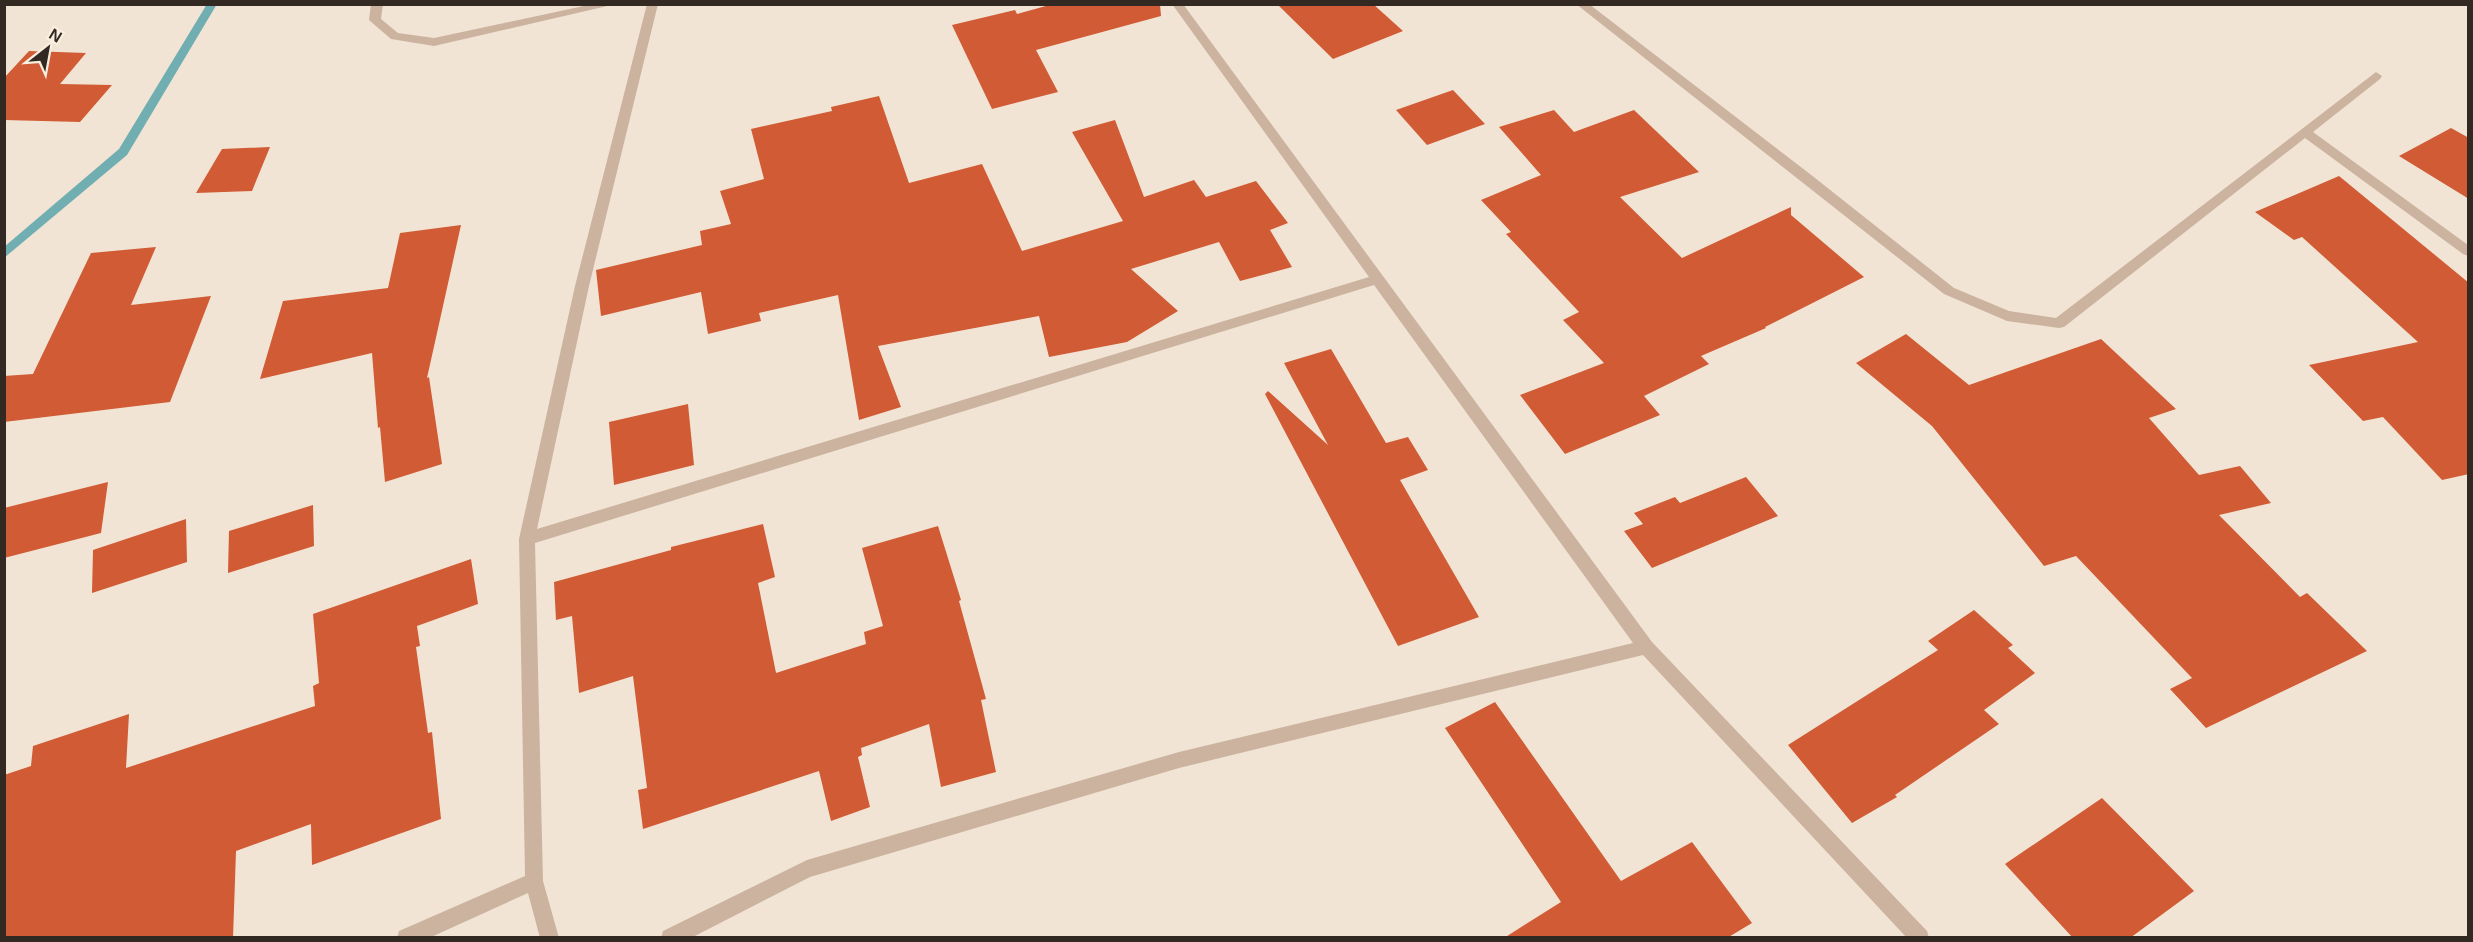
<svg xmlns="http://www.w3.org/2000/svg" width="2473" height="942" font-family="Helvetica,sans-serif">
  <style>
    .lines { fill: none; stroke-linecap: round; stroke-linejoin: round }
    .stream { fill: #71aeb1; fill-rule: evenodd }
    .building { fill: #d05b34 }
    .minor { fill: #cbb39f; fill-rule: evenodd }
  </style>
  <rect width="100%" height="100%" fill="#f2e4d4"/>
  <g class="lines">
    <!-- stream -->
    <path class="stream" d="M207 4H217L127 155 4 258V247L119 149Z"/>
  </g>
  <!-- building -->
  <path class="building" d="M1053 4H1160L1161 16 1036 50 1058 92 992 109 952 25 1015 10 1017 14Z
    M1277 4H1373L1403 31 1333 59Z
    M29 51 86 53 60 84 112 85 80 122 4 120V78Z
    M1453 90 1485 124 1427 145 1396 110Z
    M879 96 909 183 982 164 1022 251 1123 221 1072 132 1115 120 1144 197 1194 180 1206 197 1256 181 1288 223 1270 230 1292 267 1240 281 1219 242 1131 269 1178 311 1127 342 1049 357 1039 316 878 346 901 407 859 420 838 295 759 313 761 321 708 334 701 292 601 316 596 270 702 245 700 231 731 224 720 191 764 179 751 129 832 111 831 107Z
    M1554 110 1574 132 1634 110 1699 172 1620 197 1682 258 1791 207V215L1864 277 1765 327 1766 328 1701 356 1709 364 1644 396 1660 415 1565 454 1520 395 1604 363 1563 320 1579 312 1506 234 1511 232 1481 200 1541 175 1499 127Z
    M2451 128 2469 138V199L2399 156Z
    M270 147 252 191 196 193 222 149Z
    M2339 176 2469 283V474L2442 480 2383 417 2363 421 2309 365 2418 342 2302 237 2294 240 2255 212Z
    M461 225 427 378 429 377 442 464 385 482 380 427 378 428 372 353 260 379 283 301 388 288 400 233Z
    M156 247 131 305 211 296 170 402 4 422V376L33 374 91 253Z
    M1906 334 1969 385 2101 339 2176 409 2149 418 2199 475 2240 466 2271 503 2219 515 2300 597 2307 593 2367 651 2206 728 2170 689 2192 678 2076 556 2044 566 1932 426 1856 363Z
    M1331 349 1386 443 1408 437 1428 470 1400 480 1479 617 1398 646 1265 394 1268 391 1328 445 1284 363Z
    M688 404 694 465 614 485 609 422Z
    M1746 477 1778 516 1652 568 1624 531 1643 524 1634 513 1675 497 1680 503Z
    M108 482 101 533 4 558V508Z
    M313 505 314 546 228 573 229 531Z
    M186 519 187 562 92 593 93 550Z
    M763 524 775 577 758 583 776 673 866 644 864 632 883 626 862 548 938 526 961 600 959 601 986 699 981 700 996 772 941 787 929 724 861 748 862 755 858 757 870 807 831 821 819 771 643 829 638 790 647 788 633 676 579 693 572 616 556 620 554 582 671 550V547Z
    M471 559 478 604 417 626 420 646 416 647 428 733 432 732 441 819 312 865 311 824 236 851 233 938H4V775L31 766 33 746 129 714 126 768 315 706 313 686 319 683 313 614Z
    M1974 610 2013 645 2008 648 2035 673 1984 710 1999 724 1895 795 1897 797 1852 823 1788 745 1938 650 1928 641Z
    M1495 702 1621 881 1692 842 1752 923 1727 938H1504L1561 902 1445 728Z
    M2102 798 2194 891 2130 938H2073L2005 864Z"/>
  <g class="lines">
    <!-- minor -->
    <path class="minor" d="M371 4H383L381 19 398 33 434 38 593 4H616L434 46 391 39 369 20Z
      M647 4H658L589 286 537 529 1369 277 1172 4H1183L1652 642 1927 931 1929 938H1907L1643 655 1179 768 810 877 691 938H661L663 931 807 860 1179 752 1633 643 1374 285 535 543 543 881 559 938H540L528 893 429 938H397L399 931 525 876 519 539 575 286Z
      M1576 4H1589L1810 174 1954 288 2009 311 2056 318 2376 72 2382 76 2380 79 2313 132 2468 245V256L2463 254 2305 138 2064 327 2059 328 2007 321 1944 294Z"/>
  </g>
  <!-- border -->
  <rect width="2473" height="942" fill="none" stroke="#332923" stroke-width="12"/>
  <!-- north arrow -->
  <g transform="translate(48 48) rotate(31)" stroke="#faeee0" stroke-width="4.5" paint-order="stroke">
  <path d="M0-4.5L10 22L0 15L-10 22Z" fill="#332923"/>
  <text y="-9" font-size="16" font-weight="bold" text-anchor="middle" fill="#332923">N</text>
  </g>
</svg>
